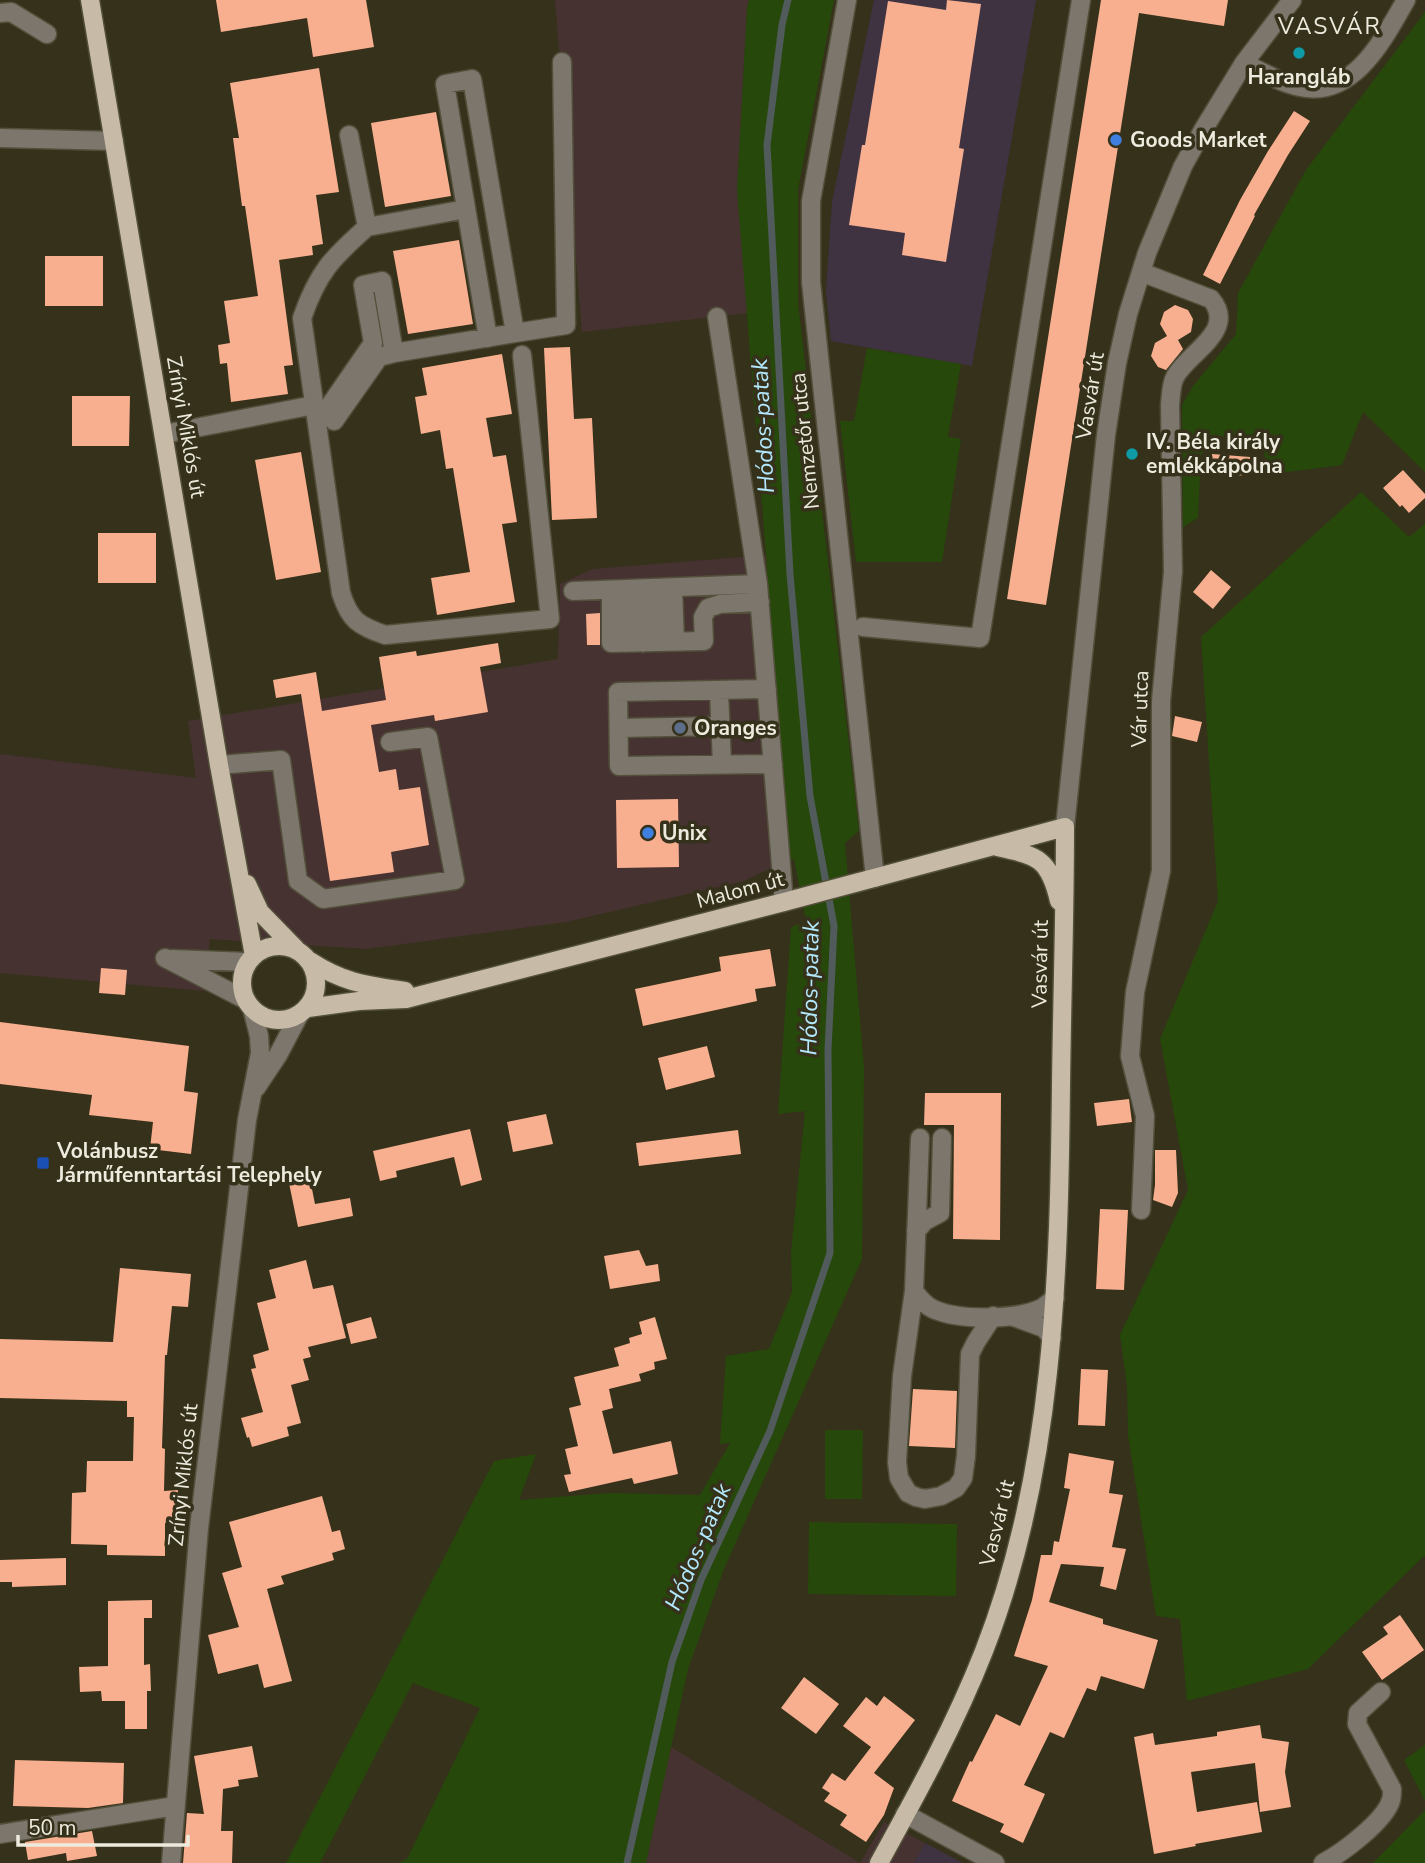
<svg xmlns="http://www.w3.org/2000/svg" width="1425" height="1863" font-family="'Nunito Sans',sans-serif">
  <style>
    .commercial { fill: #473232 }
    .education { fill: #3f3342 }
    .green { fill: #27480b }
    .lines { fill: none; stroke-linecap: round; stroke-linejoin: round }
    .stream { stroke: #515b5b; stroke-width: 7 }
    .building { fill: #f8af8f }
    .minor-casing { stroke: #524f3a; stroke-width: 21 }
    .major-casing { stroke: #524f3a; stroke-width: 21 }
    .minor { stroke: #7c766c; stroke-width: 18 }
    .major { stroke: #c7baa7; stroke-width: 18 }
    .culture-dot { fill: #0f9aa8; stroke: #35311b; stroke-width: 2.5 }
    .shop-dot { fill: #3f7fe0; stroke: #35311b; stroke-width: 2.5 }
    .service-dot { fill: #5c6f8a; stroke: #35311b; stroke-width: 2.5 }
    .transit-dot { fill: #1a4fb4; stroke: #35311b; stroke-width: 2.5 }
    .labels { text-anchor: middle; dominant-baseline: central; stroke-width: 7; stroke-linejoin: round; paint-order: stroke }
    .poi-label { font-size: 21px; font-weight: bold; fill: #edebdd; stroke: #35311b; text-anchor: start }
    .street-label { font-size: 21px; fill: #edebdd; stroke: #35311b }
    .neighbourhood-label { font-size: 23px; letter-spacing: 2px; fill: #edebdd; stroke: #35311b }
    .water-label { font-size: 23px; font-style: italic; fill: #b4e8fd; stroke: #35311b }
  </style>
  <rect width="100%" height="100%" fill="#35311b"/>
  <!-- commercial -->
  <path class="commercial" d="M555 0H749L747 8 737 190 748 313 582 332Z
    M766 555 786 861 744 881 566 922 367 949 210 939 205 991 0 973V754L196 778 188 721 558 659 560 584 593 569Z
    M671 1747 860 1863H646Z
    M884 1822 925 1843 914 1863H860Z"/>
  <!-- education -->
  <path class="education" d="M874 0H1036L972 366 831 341 826 291 832 202Z
    M925 1843 963 1863H914Z"/>
  <!-- green -->
  <path class="green" d="M749 0H834L798 190V302L859 831 845 843 864 1067 862 1259 724 1569 688 1669 646 1863H399L407 1859 480 1708 413 1683 320 1863H286L494 1461 536 1454 519 1500 609 1493 700 1495 730 1443 720 1444 726 1356 769 1349 792 1292 791 1252 805 1111 778 1114 791 927 806 922 794 859 786 861 766 555 737 190 747 8Z
    M1425 12V472L1363 412 1342 465 1271 474 1258 436H1214L1201 455 1198 518 1183 527 1182 405 1193 386 1236 334 1238 293 1306 170Z
    M867 348 961 364 948 437 961 439 942 562H856L840 421H854Z
    M1361 492 1409 537 1425 524V1555L1308 1669 1187 1701 1180 1619 1156 1616 1128 1435 1127 1386 1120 1335 1188 1190 1160 1039 1218 901 1201 637Z
    M825 1430H863L862 1499H825Z
    M809 1522 957 1524 956 1596 808 1594Z
    M1425 1745V1801L1404 1760Z
    M1425 1810V1863H1373Z"/>
  <g class="lines">
    <!-- stream -->
    <path class="stream" d="M627 1863 672 1662 701 1580 770 1431 830 1253 828 1050 834 926 810 796 790 574 767 145 782 25 788 0"/>
  </g>
  <!-- building -->
  <path class="building" d="M216 0H366L374 47 313 57 307 18 221 32Z
    M947 0 981 4 959 148 964 149 946 262 902 255 905 233 849 225 862 145H865L888 1 946 10Z
    M1101 0H1228L1224 26 1139 13 1046 605 1007 599Z
    M319 68 339 192 316 195 323 244 312 246 313 255 279 260 293 365 284 366 288 394 231 402 227 363 220 364 218 345 230 343 224 301 258 296 245 206H242L233 138H239L230 83Z
    M1294 111 1310 121 1288 155 1254 215 1255 216 1220 284 1203 275 1240 200 1268 151Z
    M436 112 451 196 385 207 371 123Z
    M459 240 473 324 408 334 393 251Z
    M45 256H103V306H45Z
    M1175 305 1188 310 1193 319 1191 332 1178 340 1183 349 1166 370 1158 367 1151 356 1155 343 1167 336 1160 324 1164 312Z
    M570 347 574 419 592 418 597 518 552 520 544 348Z
    M502 354 512 414 486 418 493 457 506 455 517 522 502 524 515 602 437 615 431 578 470 572 453 468 446 469 440 430 421 434 415 397 427 395 422 368Z
    M72 396H130L129 446H72Z
    M301 452 321 572 276 580 255 460Z
    M1212 454 1250 457 1249 476 1210 473Z
    M1403 470 1425 494V498L1409 513 1402 505 1400 507 1383 488Z
    M98 533H156V583H98Z
    M1211 570 1231 587 1213 609 1193 592Z
    M600 613V645H587L586 614Z
    M498 643 501 663 480 667 488 712 435 721 434 715 371 725 379 772 396 769 399 790 420 787 429 845 391 852 394 872 330 881 301 694 276 698 273 680 316 672 322 711 386 700 379 657 416 651 417 656Z
    M1175 716 1202 722 1197 742 1172 736Z
    M678 799 679 867 617 868 616 800Z
    M770 949 776 986 755 989 757 1001 643 1026 635 989 721 971 719 957Z
    M101 968 127 970 125 995 99 993Z
    M0 1022 189 1046 184 1091 198 1093 191 1154 150 1149 153 1122 89 1115 92 1095 0 1084Z
    M707 1046 715 1077 666 1090 658 1058Z
    M925 1093H1001L1000 1240 953 1239 954 1125H924Z
    M1129 1099 1132 1122 1097 1126 1094 1103Z
    M546 1114 553 1144 513 1152 507 1122Z
    M470 1129 482 1180 461 1186 454 1157 396 1171 397 1177 380 1181 373 1151Z
    M738 1130 741 1154 639 1166 636 1143Z
    M1155 1150H1176L1178 1193 1172 1207 1153 1200 1155 1185Z
    M310 1179 315 1204 350 1198 353 1216 298 1227 289 1183Z
    M1100 1209 1128 1210 1124 1290 1096 1289Z
    M639 1250 646 1266 658 1264 660 1281 610 1289 604 1256Z
    M306 1260 313 1289 333 1285 346 1338 308 1347 311 1357 303 1359 309 1380 291 1385 301 1423 287 1427 289 1436 252 1447 249 1437 247 1438 241 1418 263 1412 251 1369 256 1368 253 1355 269 1350 257 1303 276 1298 269 1270Z
    M120 1268 191 1274 188 1307 172 1306 167 1355H165L162 1448 165 1449 164 1491 178 1490 179 1522 165 1523V1556L107 1555V1545L71 1544 72 1493 86 1492 87 1461H133L134 1417H127V1401L0 1398V1339L113 1342Z
    M371 1317 377 1338 351 1344 346 1324Z
    M655 1317 667 1359 654 1362 655 1369 639 1374 641 1381 609 1389 613 1408 602 1411 613 1454 671 1441 678 1474 634 1484 632 1478 569 1492 564 1475 571 1474 565 1449 578 1446 569 1408 581 1405 574 1377 619 1366 614 1348 630 1343 629 1338 642 1334 639 1322Z
    M1081 1369 1108 1370 1105 1426 1078 1425Z
    M913 1389 957 1391 955 1448 909 1446Z
    M1069 1453 1114 1461 1109 1493 1123 1495 1112 1547 1126 1549 1116 1590 1100 1586 1104 1567 1061 1564 1049 1602 1103 1619V1624L1158 1640 1144 1689 1101 1676 1096 1691 1087 1688 1064 1738 1050 1732 1024 1785 1045 1794 1023 1843 1000 1832 1004 1824 952 1801 970 1761 972 1762 996 1714 1020 1726 1048 1666 1014 1656 1032 1600 1041 1555H1052L1054 1541 1059 1542 1070 1489 1064 1488Z
    M322 1496 332 1532 340 1530 345 1549 332 1553 334 1560 281 1576 284 1584 267 1589 292 1681 264 1688 258 1664 218 1674 208 1635 239 1627 222 1573 242 1567 229 1522Z
    M66 1558V1585L12 1587V1582H0V1560Z
    M152 1600V1618H144V1665L150 1664 151 1691H147V1729H125V1701H102L101 1691 80 1692 79 1667 108 1666V1601Z
    M1400 1615 1424 1650 1382 1680 1362 1652 1388 1634 1383 1627Z
    M804 1677 839 1704 816 1734 781 1708Z
    M884 1696 915 1720 874 1773 894 1788 884 1815 866 1842 840 1825 847 1815 824 1801 830 1793 822 1788 832 1773 845 1781 871 1747 843 1726 866 1697 877 1706Z
    M1260 1725 1262 1738 1289 1742 1285 1772 1291 1807 1260 1812 1255 1763 1191 1772 1197 1812 1257 1802 1262 1832 1195 1844 1196 1846 1154 1854 1134 1737 1153 1733 1155 1745 1217 1736V1732Z
    M252 1746 258 1777 238 1780 239 1786 223 1789 221 1831H233L232 1863H183L187 1813 204 1814 194 1756Z
    M15 1760 124 1763 123 1803 88 1808 13 1806Z
    M92 1831 97 1856 67 1861 66 1853 28 1860 25 1842Z"/>
  <g class="lines">
    <!-- minor casing -->
    <g class="minor-casing">
      <path id="minor" d="M847 0 811 201V282L875 878
        M0 13 11 12 47 34
        M1244 63C1262 72 1281 83 1300 87 1354 99 1384 38 1406 0
        M349 135 367 227C332 258 318 272 302 318L341 593C350 621 358 625 385 635L550 619 522 355
        M0 138 114 141
        M367 227 466 209
        M717 317 758 584 784 902
        M515 333 566 325 562 62
        M334 421 379 357 394 353
        M317 424 373 343 363 285 382 281 394 353 515 333 472 79 445 84 488 338
        M164 434 314 405
        M656 588 659 642
        M673 588 675 642
        M627 589 628 643
        M641 589 643 643
        M611 590V643L704 641 703 617 708 608 720 604 760 602
        M573 591 758 584
        M863 627 980 638 1081 0
        M767 689 618 692 619 766 773 764
        M719 690 722 765
        M619 728 720 726
        M219 765 281 760 298 881 323 899 455 880 428 737 390 742
        M1065 827 1106 435 1117 363 1128 314 1147 253 1183 166 1203 130 1244 63 1292 0
        M165 958 246 1000
        M172 959 248 962
        M256 1088 278 1055 299 1015
        M920 1138 914 1291C919 1298 925 1305 933 1309 960 1321 1016 1320 1042 1308 1046 1305 1051 1301 1055 1298
        M1141 1210 1145 1116 1130 1056 1135 992 1161 871V701L1173 572 1170 405C1171 396 1171 384 1175 377 1187 353 1238 331 1211 299L1141 272
        M916 1231 925 1221 940 1213 942 1138
        M914 1291 902 1376 897 1462 899 1478 908 1493 916 1497 925 1499 941 1496 956 1488 963 1478 966 1456 970 1354 976 1342 993 1316
        M1011 1316 1044 1328 1052 1338
        M905 1814 995 1863
        M0 1834 175 1806
        M171 1863 199 1528 247 1120 260 1053 259 1036 252 1008
        M1323 1863C1342 1853 1385 1821 1391 1800 1392 1798 1392 1791 1392 1789L1357 1724 1358 1713 1381 1692"/>
    </g>
    <!-- major casing -->
    <g class="major-casing">
      <path id="major" d="M90 0 219 765 254 956
        M997 847C1038 856 1049 858 1059 901
        M247 884 260 912 296 949
        M242 983a37 37 0 1 1 74 0a37 37 0 1 1-74 0Z
        M310 961C344 983 366 985 405 991
        M308 1008 359 1001 406 999 425 994 784 902 1065 827C1065 913 1062 999 1061 1085 1059 1275 1054 1472 984 1651 955 1725 917 1794 879 1863"/>
    </g>
    <!-- minor -->
    <use href="#minor" class="minor"/>
    <!-- major -->
    <use href="#major" class="major"/>
  </g>
  <!-- markers -->
  <g class="culture-dot">
    <circle cx="1299" cy="53" r="7"/>
    <circle cx="1132" cy="454" r="7"/>
  </g>
  <g class="shop-dot">
    <circle cx="1116" cy="140" r="7"/>
    <circle cx="648" cy="833" r="7"/>
  </g>
  <circle class="service-dot" cx="680" cy="728" r="7"/>
  <rect class="transit-dot" x="36" y="1156" width="14" height="14" rx="3.5"/>
  <g class="labels">
    <!-- poi labels -->
    <g class="poi-label">
      <text x="1299" y="77" text-anchor="middle">Harangláb</text>
      <text x="1130" y="140">Goods Market</text>
      <text x="1146" y="442">IV. Béla király<tspan x="1146" dy="24">emlékkápolna</tspan></text>
      <text x="694" y="728">Oranges</text>
      <text x="662" y="833">Unix</text>
      <text x="57" y="1151">Volánbusz<tspan x="57" dy="24">Járműfenntartási Telephely</tspan></text>
    </g>
    <!-- street labels -->
    <g class="street-label">
      <text transform="translate(1090 396) rotate(-81)">Vasvár út</text>
      <text transform="translate(186 427) rotate(80)">Zrínyi Miklós út</text>
      <text transform="translate(805 441) rotate(-96)">Nemzetőr utca</text>
      <text transform="translate(1140 709) rotate(-88)">Vár utca</text>
      <text transform="translate(740 890) rotate(-15)">Malom út</text>
      <text transform="translate(1040 964) rotate(-89)">Vasvár út</text>
      <text transform="translate(183 1475) rotate(-84)">Zrínyi Miklós út</text>
      <text transform="translate(997 1523) rotate(-76)">Vasvár út</text>
    </g>
    <!-- neighbourhood labels -->
    <g class="neighbourhood-label">
      <text x="1330" y="26">VASVÁR</text>
    </g>
    <!-- water labels -->
    <g class="water-label">
      <text transform="translate(763 426) rotate(-93)">Hódos-patak</text>
      <text transform="translate(810 988) rotate(-89)">Hódos-patak</text>
      <text transform="translate(698 1547) rotate(-67)">Hódos-patak</text>
    </g>
  </g>
  <!-- scale -->
  <path d="M18 1835v10h170v-10" fill="none" stroke="#edebdd" stroke-width="3.5"/>
  <text x="28" y="1835" font-size="21" fill="#edebdd" stroke="#35311b" stroke-width="5" paint-order="stroke">50 m</text>
</svg>
